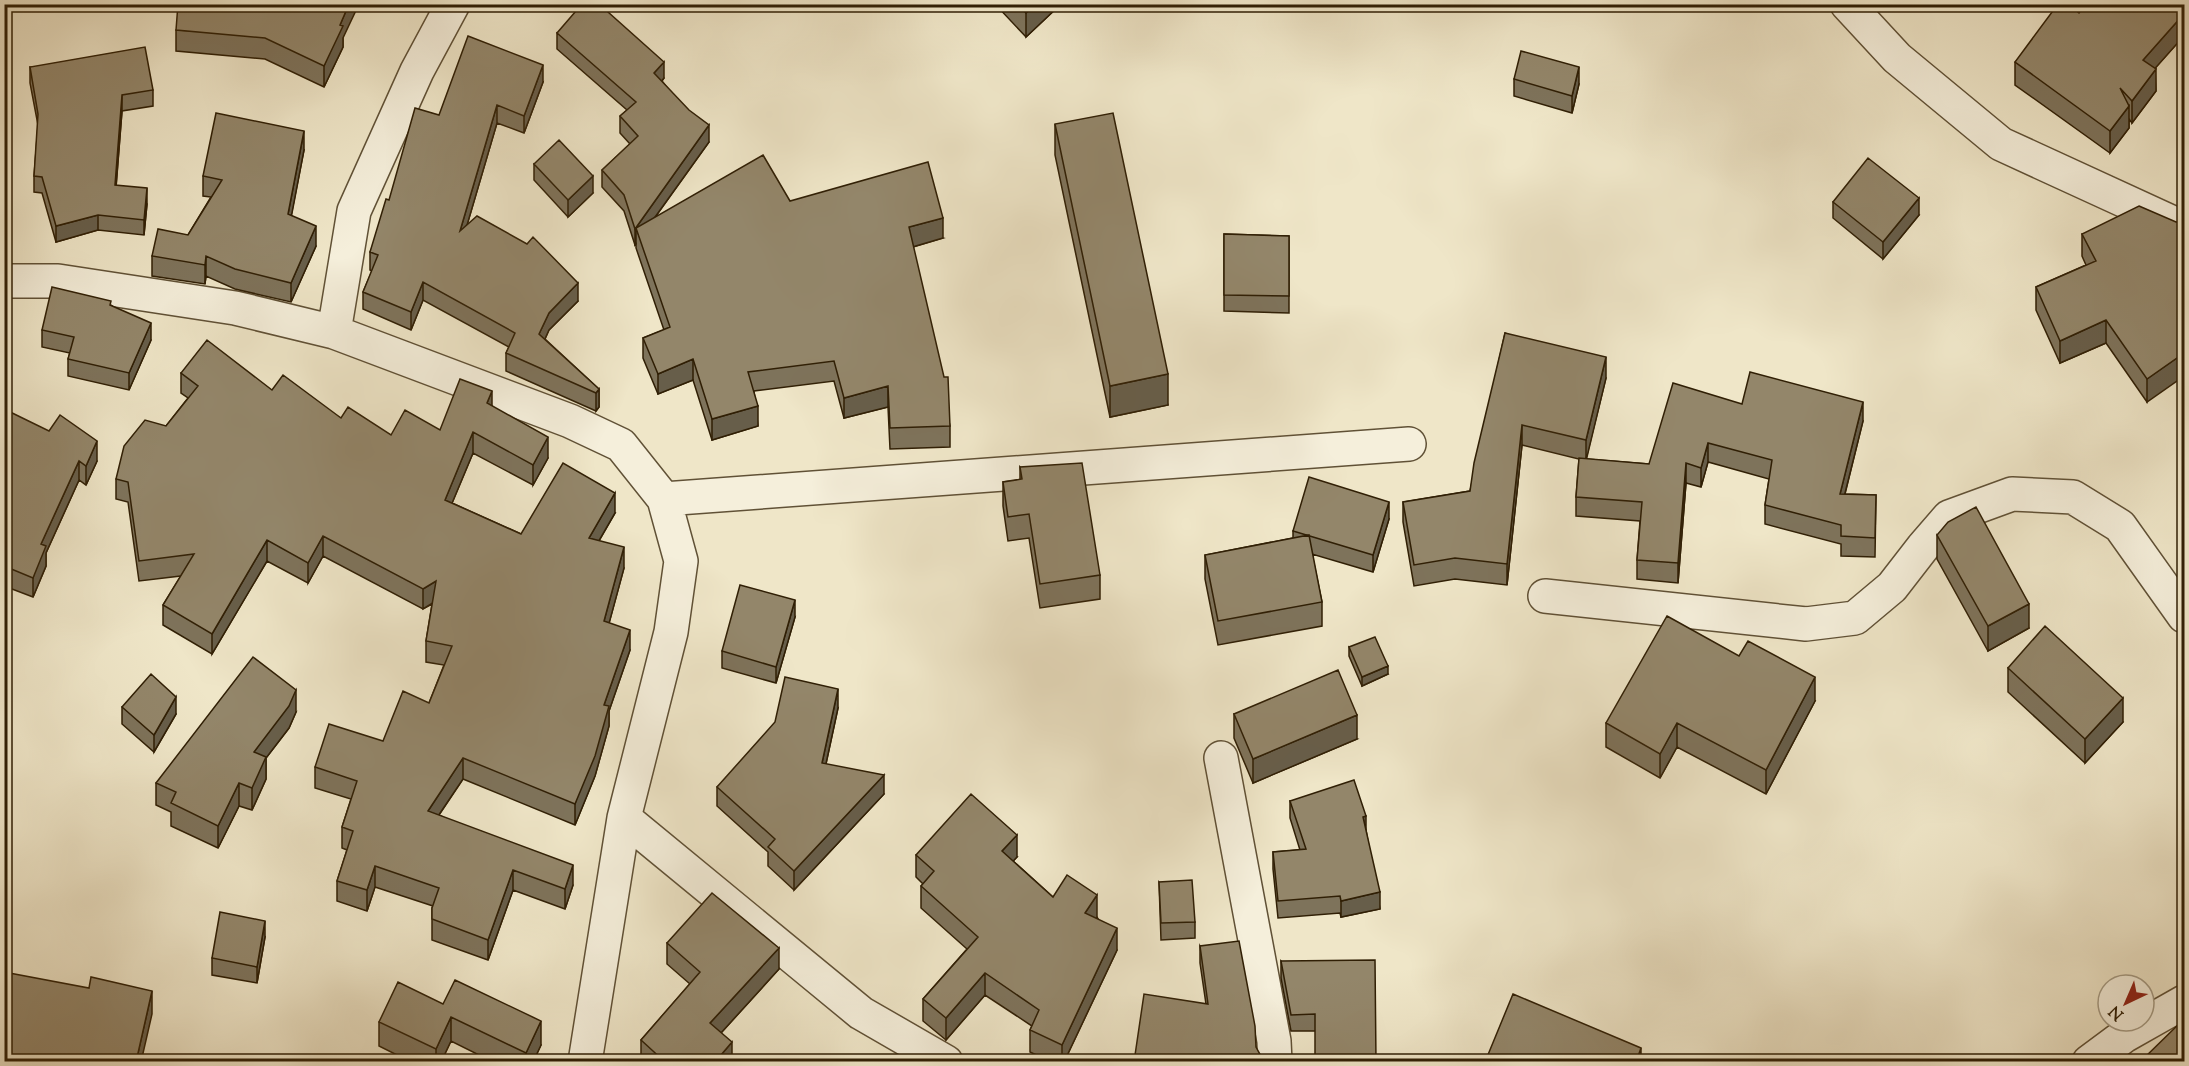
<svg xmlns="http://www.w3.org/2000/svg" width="2189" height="1066" font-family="'Sorts Mill Goudy',serif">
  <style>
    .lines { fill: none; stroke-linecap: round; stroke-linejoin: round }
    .street-casing { stroke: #605136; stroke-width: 36 }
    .street { stroke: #f5efdb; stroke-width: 33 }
    .wall { fill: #7e735b; stroke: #301f05; stroke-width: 1.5 }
    .shaded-wall { fill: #675e4a; stroke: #301f05; stroke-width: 1.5 }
    .building { fill: #93866a; stroke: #301f05; stroke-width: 1.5 }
  </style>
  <rect width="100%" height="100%" fill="#efe6c8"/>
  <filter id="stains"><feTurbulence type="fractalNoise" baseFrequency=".00333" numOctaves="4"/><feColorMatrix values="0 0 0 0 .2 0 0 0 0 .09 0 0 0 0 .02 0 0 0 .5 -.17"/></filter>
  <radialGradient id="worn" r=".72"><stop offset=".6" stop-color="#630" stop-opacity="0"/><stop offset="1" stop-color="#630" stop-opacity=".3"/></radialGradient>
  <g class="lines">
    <!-- street casing -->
    <g class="street-casing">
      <path id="street" d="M1847 4 1897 58 2001 144 2184 228
        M4 281H58L235 308 334 332 570 421 621 445 664 499 681 561 671 632 624 818 585 1062
        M334 332 354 211 417 71 453 4
        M664 499 1409 444
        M1545 596 1806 624 1855 618 1892 587 1923 547 1949 517 2012 494 2073 497 2120 526 2184 616
        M1221 758 1274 1041 1275 1062
        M624 818 861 1013 946 1062
        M2089 1062 2124 1036 2184 1002"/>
    </g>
    <!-- street -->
    <use href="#street" class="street"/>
  </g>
  <!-- wall -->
  <path class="wall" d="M995 4H1061L1026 37Z
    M2184 4V41L2182 38 2155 68 2156 91 2132 123 2129 119V128L2110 153 2015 85V62L2079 13Z
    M176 30 343 38V47L324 87 265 59 176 51Z
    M557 33 664 78 662 81 709 142 656 216 790 201 943 238 913 247 950 426V447L890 449 888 407 844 418 834 381 754 391 758 426 712 440 693 380 658 394 643 358V338L664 330 636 248V244L635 245 624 211 602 187V170L630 144 620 133V116L627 110 557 49Z
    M30 67 153 90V106L122 111 116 186 147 204 144 235 98 230 56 242 42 193 34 192V176L38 125 30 83Z
    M1514 79 1579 84 1572 113 1514 96Z
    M543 82 524 133 497 123 467 225 578 301 549 330 545 339 599 389V407L596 411 506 371V353L509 347 423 300 411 330 363 309V292L372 271 370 270V252L439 115Z
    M1055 124 1168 405 1110 417 1055 155Z
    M304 150 291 216 316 246 291 302 235 289 206 276 205 284 152 276V256L188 235 211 197 203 196V176Z
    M534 164 593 193 568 217 534 180Z
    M1833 202 1919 215 1883 259 1833 218Z
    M2176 222 2147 402 2106 343 2060 363 2036 310V287L2086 265 2082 256V234Z
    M1224 234 1289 236V313L1224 311Z
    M111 305 151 340 129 390 68 376V359L70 353 42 347V330Z
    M1505 333 1606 378 1586 459 1649 464 1742 404 1863 421 1845 494 1876 495 1875 557 1841 556V544L1765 524V505L1769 479 1708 462 1701 487 1686 483 1678 583 1637 579V560L1640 521 1576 516V497L1579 459 1522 445 1507 585 1455 579 1414 586 1403 522V502L1470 491Z
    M181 373 272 390 341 418 391 435 440 430 492 406 548 458 533 485 473 453 452 503 521 534 615 513 599 541 624 568 609 623 630 650 609 711V726L595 776 575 825 463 779 439 815 573 885 565 909 513 890 488 960 432 940V908L433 906 375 887 367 911 337 901V881L347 850 342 848V827L351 799 315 788V767L383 741 429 703 444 665 426 662V641L432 604 423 609 323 556 308 583 267 561 212 654 163 625V605L181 576 139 581 128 502 116 499V479L166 426 188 398 181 393Z
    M4 409 97 461 86 485 79 480 46 553V566L33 597 4 586Z
    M1020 467 1100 575V599L1040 608 1029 538 1008 541 1003 506V482L1020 480Z
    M1389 519 1373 572 1312 554 1322 602V626L1218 645 1205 579V555L1293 538V531Z
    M1937 535 2029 628 1988 651 1937 559Z
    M795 617 776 683 722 668V651Z
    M1349 647 1388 674 1362 686 1349 656Z
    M2008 668 2123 722 2085 763 2008 692Z
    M1815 701 1766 794 1677 747 1660 778 1606 747V723Z
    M122 707 176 714 154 752 122 724Z
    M838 708 826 764 884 794 794 890 768 866V852L717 806V787Z
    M296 712 289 728 266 758V779L252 810 239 806 218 848 171 826V812L156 805V783Z
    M1234 714 1357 739 1253 783 1234 738Z
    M1290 801 1366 830 1380 909 1341 917 1340 913 1278 918 1273 869V852L1300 850 1290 818Z
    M916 855 1017 857 1013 861 1053 897 1097 917 1117 950 1064 1062H1051L1030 1052V1030L1032 1026 985 995 946 1040 923 1021V999L967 949 921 908V886L923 884 916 877Z
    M1159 882 1195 922V938L1161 940Z
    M265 937 257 983 212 975V958Z
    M667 943 779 969 721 1033 732 1062 641 1061V1040L690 984 667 964Z
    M1200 946 1256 1047 1206 1004 1200 963Z
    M1281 961 1376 1062 1315 1031H1291L1281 978Z
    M443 1004 541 1045 533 1062H493L451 1041 441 1062H411L379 1046V1022Z"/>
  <!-- shaded-wall -->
  <path class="shaded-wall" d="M349 4H359L343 38V47L324 87V66L340 25Z
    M1035 4H1061L1026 37V13Z
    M2182 16V38L2143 82V60Z
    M664 62V78L654 90V73Z
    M543 65V82L524 133V116Z
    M1579 67V84L1572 113V96Z
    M2156 69V91L2132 123V101Z
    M122 95V111L115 201V185Z
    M497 105V123L460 249V231Z
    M2129 106V128L2110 153V131Z
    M709 125V142L640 238 636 228V244L635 245V229Z
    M304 131V150L288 234V214Z
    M593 176V193L568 217V200Z
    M147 188V204L144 235V220Z
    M1919 198V215L1883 259V242Z
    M98 215V230L56 242V226Z
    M943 218V238L909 248V227Z
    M316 226V246L291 302V283Z
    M206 256V276L205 284V265Z
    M423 282V300L411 330V312Z
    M578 283V301L549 330 539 352V334L549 313Z
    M2106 320V343L2060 363V341Z
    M151 323V340L129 390V373Z
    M2184 353V376L2147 402V379Z
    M1606 357V378L1586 461V440Z
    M693 359V380L658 394V374Z
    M1168 374V405L1110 417V386Z
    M888 386V407L844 418V398Z
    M599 389V407L596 411V393Z
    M492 391V412L487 403Z
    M1863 402V421L1840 513V494Z
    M758 406V426L712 440V419Z
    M1522 425V445L1507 585V564Z
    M473 432V453L445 520V500Z
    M548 437V458L533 485V465Z
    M97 441V461L86 485V466Z
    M1708 443V462L1701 487V468Z
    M79 461V480L46 553V566L33 597V578L41 544Z
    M1686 463V483L1678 583V563Z
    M615 493V513L589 558V538Z
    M1389 502V519L1373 572V555Z
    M323 536V556L308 583V563Z
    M267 540V561L212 654V634Z
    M624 547V568L604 642V621Z
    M436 581V601L423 609V589Z
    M795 600V617L776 683V667Z
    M2029 604V628L1988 651V626Z
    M630 630V650L609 711V726L595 776 575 825V804L604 705Z
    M1388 666V674L1362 686V677Z
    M1815 677V701L1766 794V770Z
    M838 689V708L822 782V763Z
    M296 690V712L289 728 266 758V779L252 810V788L254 752Z
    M176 697V714L154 752V735Z
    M2123 698V722L2085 763V739Z
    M1357 715V739L1253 783V759Z
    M1677 723V747L1660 778V754Z
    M463 758V779L428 831V811Z
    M884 775V794L794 890V871Z
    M239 783V806L218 848V826Z
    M1366 816V832L1363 817Z
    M1017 835V857L1002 873V851Z
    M573 865V885L565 909V889Z
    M375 866V887L367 911V890Z
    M513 870V890L488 960V940Z
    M1380 892V909L1341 917V901Z
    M1097 895V917L1085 934V913Z
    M265 921V937L257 983V967Z
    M1117 928V950L1064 1062H1062V1045Z
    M779 948V969L710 1045V1023Z
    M985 973V995L946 1040V1018Z
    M152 991V1014L141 1062H136Z
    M451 1017V1041L441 1062H436V1049Z
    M541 1021V1045L533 1062H526V1053Z
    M732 1042V1062H715Z
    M1641 1048V1062H1636Z"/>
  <!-- building -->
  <path class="building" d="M178 4H349L340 25 343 26 324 66 265 38 176 30Z
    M582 4H599L664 62 654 73 689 110 709 125 635 229 624 195 602 170 638 136 620 116 636 102 557 33Z
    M1018 4H1035L1026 13Z
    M2058 4H2068L2079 13 2085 4H2184V19L2182 16 2143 60 2156 69 2132 101 2120 88 2129 106 2110 131 2015 62Z
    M468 36 543 65 524 116 497 105 460 231 477 216 527 244 533 237 578 283 549 313 539 334 599 389 596 393 506 353 515 333 423 282 411 312 363 292 378 255 370 252 386 199 389 200 415 108 439 115Z
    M145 47 153 90 122 95 115 185 147 188 144 220 98 215 56 226 42 177 34 176 38 114 30 67Z
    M1521 51 1579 67 1572 96 1514 79Z
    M216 113 304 131 288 214 316 226 291 283 235 269 206 256 205 265 152 256 158 229 188 235 222 180 203 176Z
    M1113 113 1168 374 1110 386 1055 124Z
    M559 140 593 176 568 200 534 164Z
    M763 155 790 201 928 162 943 218 909 227 944 377H948L950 426 890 428 888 386 844 398 834 361 748 372 758 406 712 419 693 359 658 374 643 338 670 327 636 228Z
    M1868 158 1919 198 1883 242 1833 202Z
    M2139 206 2176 222 2184 223V353L2147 379 2106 320 2060 341 2036 287 2096 261 2082 234Z
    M1224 234 1289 236V296L1224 295Z
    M52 287 111 301 110 305 151 323 129 373 68 359 74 337 42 330Z
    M1505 333 1606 357 1586 440 1522 425 1507 564 1455 558 1414 565 1403 502 1470 491 1474 463Z
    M207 340 272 390 283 375 341 418 348 407 391 435 405 410 440 430 460 379 492 391 487 403 548 437 533 465 473 432 445 500 521 534 563 463 615 493 589 538 624 547 604 621 630 630 604 705 609 706 595 756 575 804 463 758 428 811 573 865 565 889 513 870 488 940 432 919V908L439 888 375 866 367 890 337 881 353 831 342 827 357 781 315 767 329 724 383 741 403 691 429 703 452 646 426 641 436 581 423 589 323 536 308 563 267 540 212 634 163 605 194 554 139 561 128 482 116 479 124 446 145 420 166 426 198 386 181 373Z
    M1750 372 1863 402 1840 494 1876 495 1875 538 1841 536V525L1765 505 1772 460 1708 443 1701 468 1686 463 1678 563 1637 560 1642 502 1576 497 1579 458 1649 464 1673 383 1742 404Z
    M4 409 49 431 60 415 97 441 86 466 79 461 41 544 46 546 33 578 4 566Z
    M1082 463 1100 575 1040 584 1029 514 1008 517 1003 482 1022 479 1020 467Z
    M1309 477 1389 502 1373 555 1293 531Z
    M1976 507 2029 604 1988 626 1937 535 1948 522Z
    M1309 535 1322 602 1218 621 1205 555Z
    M740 585 795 600 776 667 722 651Z
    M1667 616 1739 656 1748 641 1815 677 1766 770 1677 723 1660 754 1606 723Z
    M2045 626 2123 698 2085 739 2008 668Z
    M1375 637 1388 666 1362 677 1349 647Z
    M253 657 296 690 289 706 254 752 266 757 252 788 239 783 218 826 171 803 176 792 156 783Z
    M1338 670 1357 715 1253 759 1234 714Z
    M151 674 176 697 154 735 122 707Z
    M785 677 838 689 822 763 884 775 794 871 768 847 775 839 717 787 775 722Z
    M1354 780 1366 816 1363 817 1380 892 1341 901 1340 896 1278 901 1273 852 1306 849 1290 801Z
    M971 794 1017 835 1002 851 1053 897 1067 875 1097 895 1085 913 1117 928 1062 1045 1030 1030 1039 1010 985 973 946 1018 923 999 978 937 921 886 934 871 916 855Z
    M1192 880 1195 922 1161 923 1159 882Z
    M712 893 779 948 710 1023 732 1042 715 1062H665L641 1040 700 972 667 943Z
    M220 912 265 921 257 967 212 958Z
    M1239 941 1255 1026 1256 1047 1262 1058V1062H1134L1144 994 1208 1004 1200 946Z
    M1375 960 1376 1062H1315V1014L1291 1015 1281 961Z
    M4 972 89 988 91 977 152 991 136 1062H4Z
    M455 980 541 1021 526 1053 451 1017 436 1049 379 1022 398 982 443 1004Z
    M1513 994 1641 1048 1636 1062H1485Z
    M2184 1019V1062H2140Z"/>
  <!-- margin -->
  <rect width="2189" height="1066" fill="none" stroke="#efe6c8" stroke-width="24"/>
  <rect x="6" y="6" width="2177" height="1054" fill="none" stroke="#301f05" stroke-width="3"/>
  <rect x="12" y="12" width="2165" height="1042" fill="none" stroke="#301f05" stroke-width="1.5"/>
  <!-- north arrow -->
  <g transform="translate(2126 1003) rotate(224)"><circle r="28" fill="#f5efdb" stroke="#a69c85" stroke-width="1.5"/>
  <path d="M0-4.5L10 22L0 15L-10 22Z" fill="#8f2418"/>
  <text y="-9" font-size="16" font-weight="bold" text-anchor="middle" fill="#301f05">N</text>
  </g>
  <rect width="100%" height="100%" filter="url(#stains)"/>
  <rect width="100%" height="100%" fill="url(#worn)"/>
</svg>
